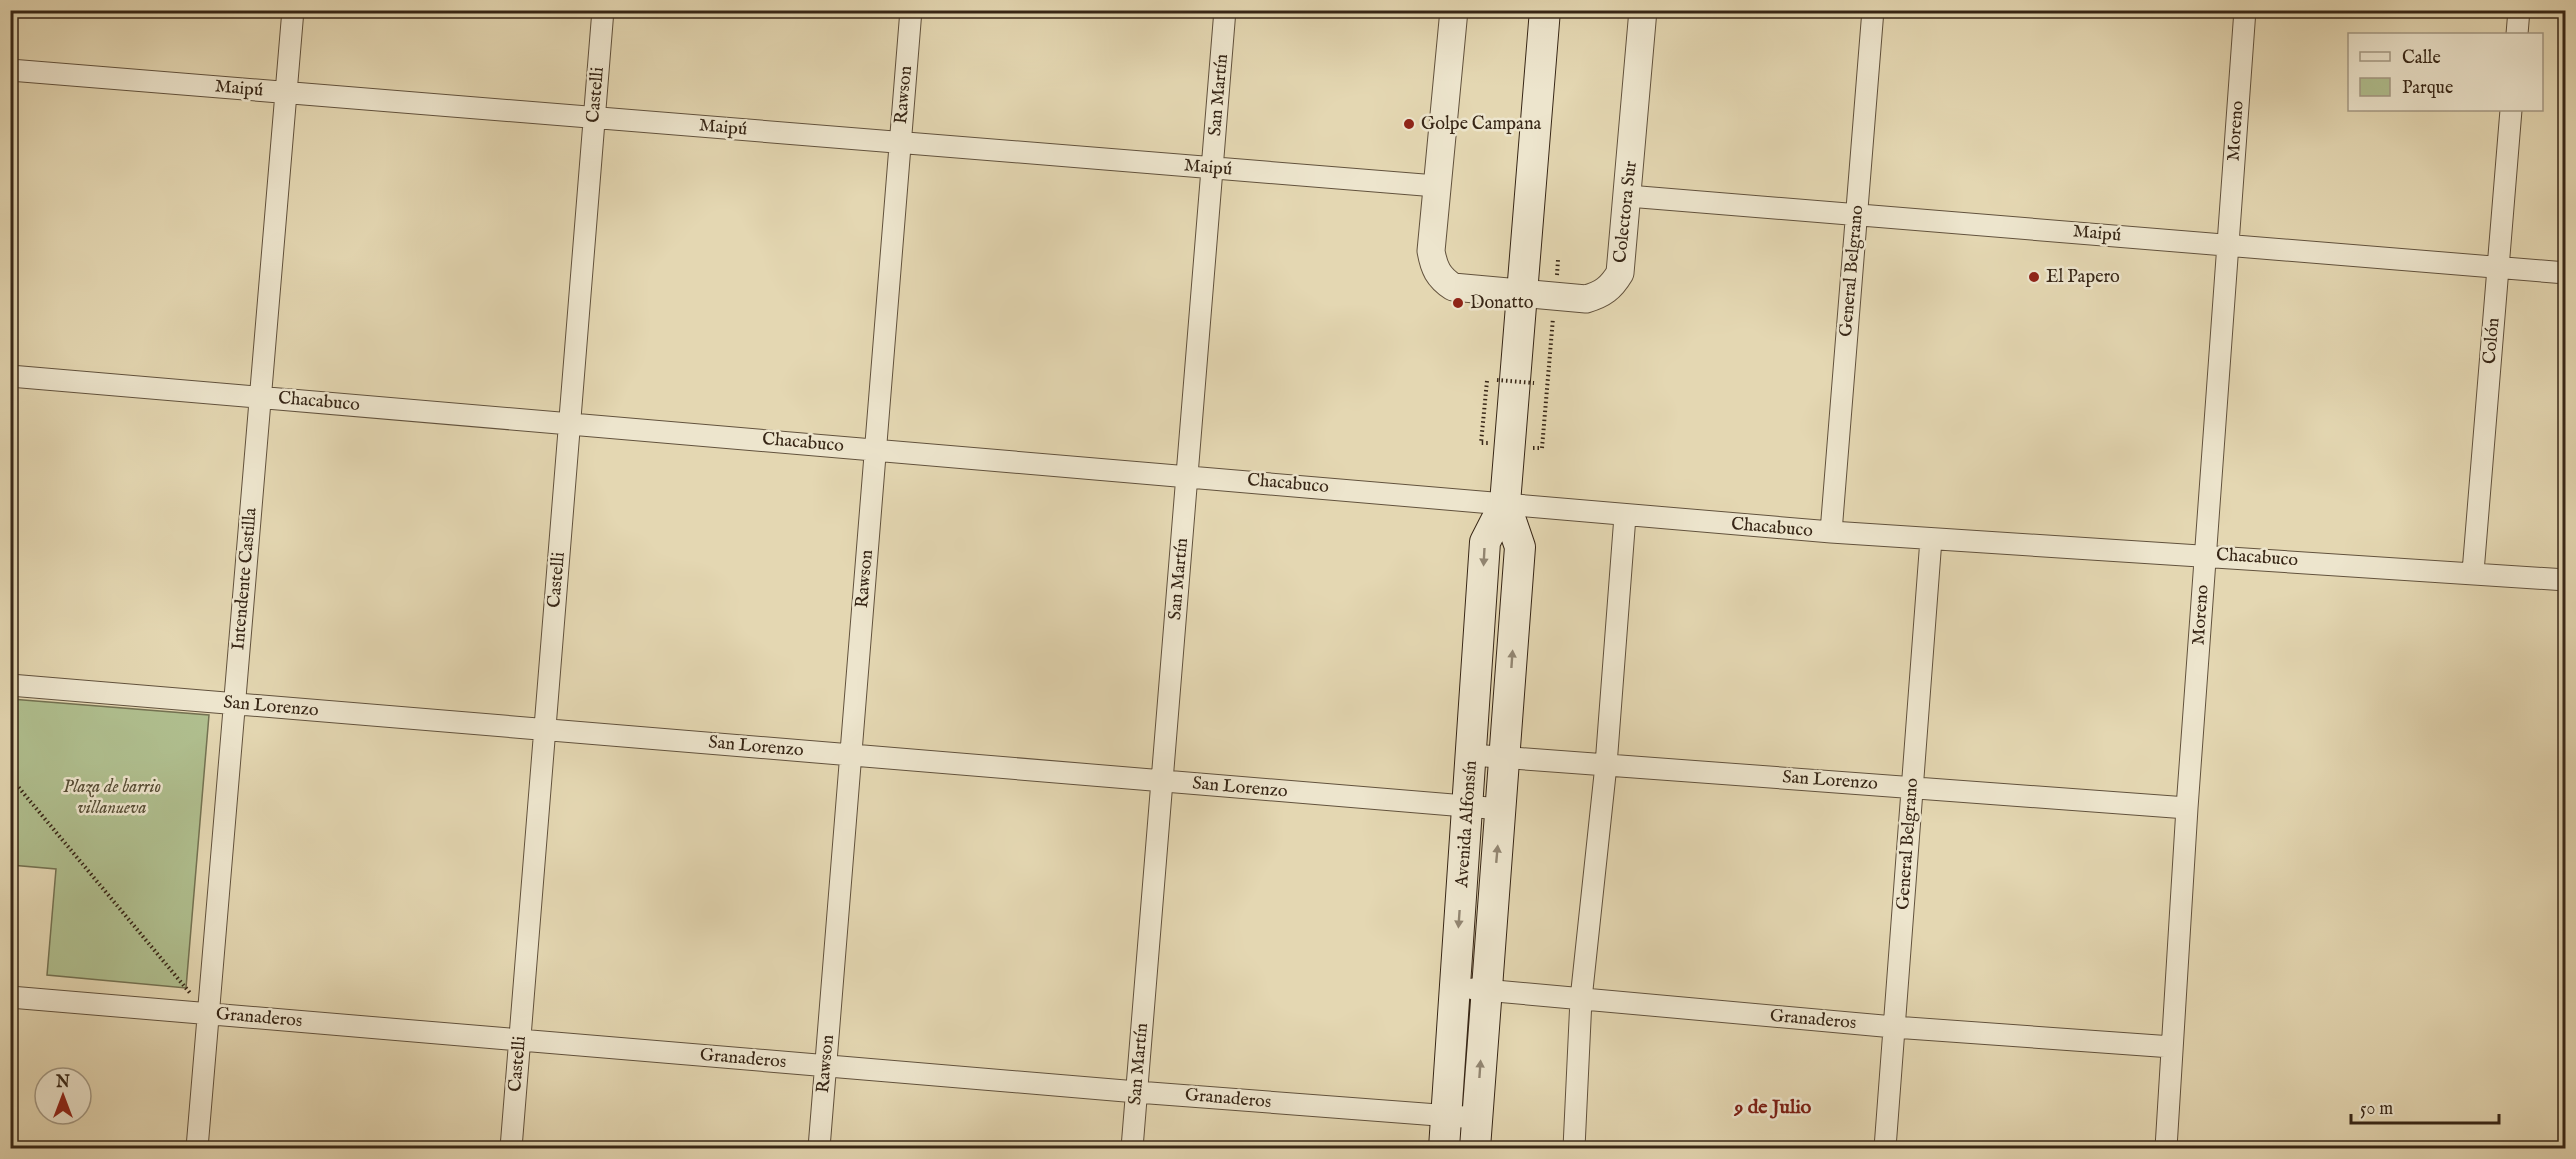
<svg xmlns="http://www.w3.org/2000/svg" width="2576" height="1159" font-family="'IM FELL English',serif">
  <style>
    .green { fill: #b0bf8f; stroke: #747252; stroke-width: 1.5 }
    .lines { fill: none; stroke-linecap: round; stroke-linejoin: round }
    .minor-casing { stroke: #62523d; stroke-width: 23 }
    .tertiary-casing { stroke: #62523d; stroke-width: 29 }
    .secondary-casing { stroke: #372616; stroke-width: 32 }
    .path { stroke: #372616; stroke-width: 4; stroke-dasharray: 1.5 3; stroke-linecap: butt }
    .minor { stroke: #ede5cd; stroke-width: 21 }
    .tertiary { stroke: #ede5cd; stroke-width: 27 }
    .secondary { stroke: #ede5cd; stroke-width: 30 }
    .path-bridge { stroke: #372616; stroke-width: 4; stroke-dasharray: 1.5 3; stroke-linecap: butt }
    .oneway { fill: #928672 }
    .poi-dot { fill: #8f2418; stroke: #ede5cd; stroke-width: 2 }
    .labels { text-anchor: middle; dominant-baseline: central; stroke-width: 5; stroke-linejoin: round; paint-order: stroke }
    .street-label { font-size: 18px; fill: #372616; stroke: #ede5cd }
    .poi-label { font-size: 18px; fill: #372616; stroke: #ede5cd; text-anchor: start }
    .park-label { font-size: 18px; font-style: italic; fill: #554c34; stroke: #ede5cd }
    .neighbourhood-label { font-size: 20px; font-weight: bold; fill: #7a1f14; stroke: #ede5cd }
  </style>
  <rect width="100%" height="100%" fill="#e4d7b2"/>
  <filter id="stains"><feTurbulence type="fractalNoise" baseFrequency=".00333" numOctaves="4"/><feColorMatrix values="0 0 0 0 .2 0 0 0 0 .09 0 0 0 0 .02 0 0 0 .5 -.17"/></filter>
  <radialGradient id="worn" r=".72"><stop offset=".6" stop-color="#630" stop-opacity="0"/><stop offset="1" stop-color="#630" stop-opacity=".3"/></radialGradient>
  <!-- green -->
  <path class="green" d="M11 699 209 715 186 988 47 975 56 869 11 865Z"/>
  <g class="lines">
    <!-- minor casing -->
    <g class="minor-casing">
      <path id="minor" d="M2517 34 2519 10
        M10 70 1436 186
        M1628 196 2566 273
        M10 376 1831 532 2566 580
        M1831 532 1873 10
        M2473 572 2511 110
        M10 685 1501 809
        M1472 755 2187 808
        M1473 989 1894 1027 2172 1047
        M10 997 1137 1092 1477 1118
        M197 1148 293 10
        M511 1148 603 10
        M819 1148 911 10
        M1132 1148 1225 10
        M1574 1148 1581 999 1606 765 1625 516
        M1885 1148 1931 539
        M2166 1148 2187 808 2245 10"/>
    </g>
    <!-- tertiary casing -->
    <g class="tertiary-casing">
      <path id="tertiary" d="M1454 10 1431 251C1434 268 1438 277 1453 287L1586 299C1603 294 1611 288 1620 273L1643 10"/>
    </g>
    <!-- secondary casing -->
    <g class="secondary-casing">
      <path id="secondary" d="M1444 1148 1485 542 1505 503 1545 10
        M1475 1148 1520 547 1505 503"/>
    </g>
    <!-- path -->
    <path class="path" d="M1557 275 1558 260
      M1487 381 1481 443H1488
      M1533 448H1542L1553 318
      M10 777 190 993"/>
    <!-- minor -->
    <use href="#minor" class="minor"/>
    <!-- tertiary -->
    <use href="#tertiary" class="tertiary"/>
    <!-- secondary -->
    <use href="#secondary" class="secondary"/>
    <!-- path-bridge -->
    <path class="path-bridge" d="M1497 380 1534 383"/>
  </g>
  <!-- one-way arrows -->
  <defs><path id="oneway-solid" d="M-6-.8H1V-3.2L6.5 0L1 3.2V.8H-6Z" transform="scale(1.5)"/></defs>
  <g class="oneway">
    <use href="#oneway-solid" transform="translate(1484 557) rotate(93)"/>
    <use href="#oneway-solid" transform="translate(1512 659) rotate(-86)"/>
    <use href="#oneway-solid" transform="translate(1497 854) rotate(-85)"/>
    <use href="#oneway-solid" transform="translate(1459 919) rotate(94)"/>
    <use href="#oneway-solid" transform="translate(1480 1069) rotate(-86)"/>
  </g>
  <!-- markers -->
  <g class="poi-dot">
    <circle cx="1409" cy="124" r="6"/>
    <circle cx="2034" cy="277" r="6"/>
    <circle cx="1458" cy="303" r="6"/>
  </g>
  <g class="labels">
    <!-- street labels -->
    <g class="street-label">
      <text transform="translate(239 89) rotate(5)">Maipú</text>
      <text transform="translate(596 95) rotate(-85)">Castelli</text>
      <text transform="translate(904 95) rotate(-85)">Rawson</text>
      <text transform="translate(1219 95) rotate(-85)">San Martín</text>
      <text transform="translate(723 128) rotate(5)">Maipú</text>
      <text transform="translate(2236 131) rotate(-86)">Moreno</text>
      <text transform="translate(1208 168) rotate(5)">Maipú</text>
      <text transform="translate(1626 212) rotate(-84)">Colectora Sur</text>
      <text transform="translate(2097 234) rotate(5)">Maipú</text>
      <text transform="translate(1852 271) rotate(-85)">General Belgrano</text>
      <text transform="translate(2492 341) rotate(-85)">Colón</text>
      <text transform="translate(319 402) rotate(5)">Chacabuco</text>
      <text transform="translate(803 443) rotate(5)">Chacabuco</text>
      <text transform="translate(1288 484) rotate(5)">Chacabuco</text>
      <text transform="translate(1772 528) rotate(5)">Chacabuco</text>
      <text transform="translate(2257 558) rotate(4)">Chacabuco</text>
      <text transform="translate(245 579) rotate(-85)">Intendente Castilla</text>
      <text transform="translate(865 579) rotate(-85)">Rawson</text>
      <text transform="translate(1179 579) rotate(-85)">San Martín</text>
      <text transform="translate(557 580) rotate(-85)">Castelli</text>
      <text transform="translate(2201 615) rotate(-86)">Moreno</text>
      <text transform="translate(271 707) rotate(5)">San Lorenzo</text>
      <text transform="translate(756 747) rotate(5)">San Lorenzo</text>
      <text transform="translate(1830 781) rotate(4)">San Lorenzo</text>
      <text transform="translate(1240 788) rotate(5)">San Lorenzo</text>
      <text transform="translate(1467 824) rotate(-86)">Avenida Alfonsín</text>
      <text transform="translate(1908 844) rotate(-86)">General Belgrano</text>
      <text transform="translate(259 1018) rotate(5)">Granaderos</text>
      <text transform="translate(1813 1020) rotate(5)">Granaderos</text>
      <text transform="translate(743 1059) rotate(5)">Granaderos</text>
      <text transform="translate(518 1064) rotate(-85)">Castelli</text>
      <text transform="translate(826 1064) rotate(-85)">Rawson</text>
      <text transform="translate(1139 1064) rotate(-85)">San Martín</text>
      <text transform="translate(1228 1099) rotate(5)">Granaderos</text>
    </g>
    <!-- poi labels -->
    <g class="poi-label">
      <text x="1421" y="124">Golpe Campana</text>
      <text x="2046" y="277">El Papero</text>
      <text x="1470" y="303">Donatto</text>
    </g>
    <!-- park labels -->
    <g class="park-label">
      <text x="112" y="787">Plaza de barrio<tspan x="112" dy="21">villanueva</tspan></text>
    </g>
    <!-- neighbourhood labels -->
    <g class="neighbourhood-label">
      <text x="1773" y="1107">9 de Julio</text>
    </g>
  </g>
  <!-- margin -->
  <rect width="2576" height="1159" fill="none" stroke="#e4d7b2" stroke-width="36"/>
  <rect x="12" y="12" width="2552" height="1135" fill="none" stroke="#372616" stroke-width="3"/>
  <rect x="18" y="18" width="2540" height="1123" fill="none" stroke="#372616" stroke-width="1.5"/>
  <!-- legend -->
  <rect x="2348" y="33" width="195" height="78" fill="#ede5cd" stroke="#a49984" stroke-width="1.5"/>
  <rect x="2360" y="52" width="30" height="9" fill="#ede5cd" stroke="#a49984" stroke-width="1.5"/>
  <text x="2402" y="63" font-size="18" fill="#372616">Calle</text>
  <rect x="2360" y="78" width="30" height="18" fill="#b0bf8f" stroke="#a49984" stroke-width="1.5"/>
  <text x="2402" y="93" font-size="18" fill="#372616">Parque</text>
  <!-- north arrow -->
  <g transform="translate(63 1096)"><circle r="28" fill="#ede5cd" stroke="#a49984" stroke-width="1.5"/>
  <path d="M0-4.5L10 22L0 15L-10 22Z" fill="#8f2418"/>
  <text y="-9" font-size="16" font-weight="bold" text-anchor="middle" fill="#372616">N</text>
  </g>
  <!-- scale -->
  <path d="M2351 1114v9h148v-9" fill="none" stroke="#372616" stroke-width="3"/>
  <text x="2360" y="1114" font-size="18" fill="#372616" stroke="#ede5cd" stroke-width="4.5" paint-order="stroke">50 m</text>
  <rect width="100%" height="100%" filter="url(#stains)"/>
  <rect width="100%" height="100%" fill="url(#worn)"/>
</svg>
